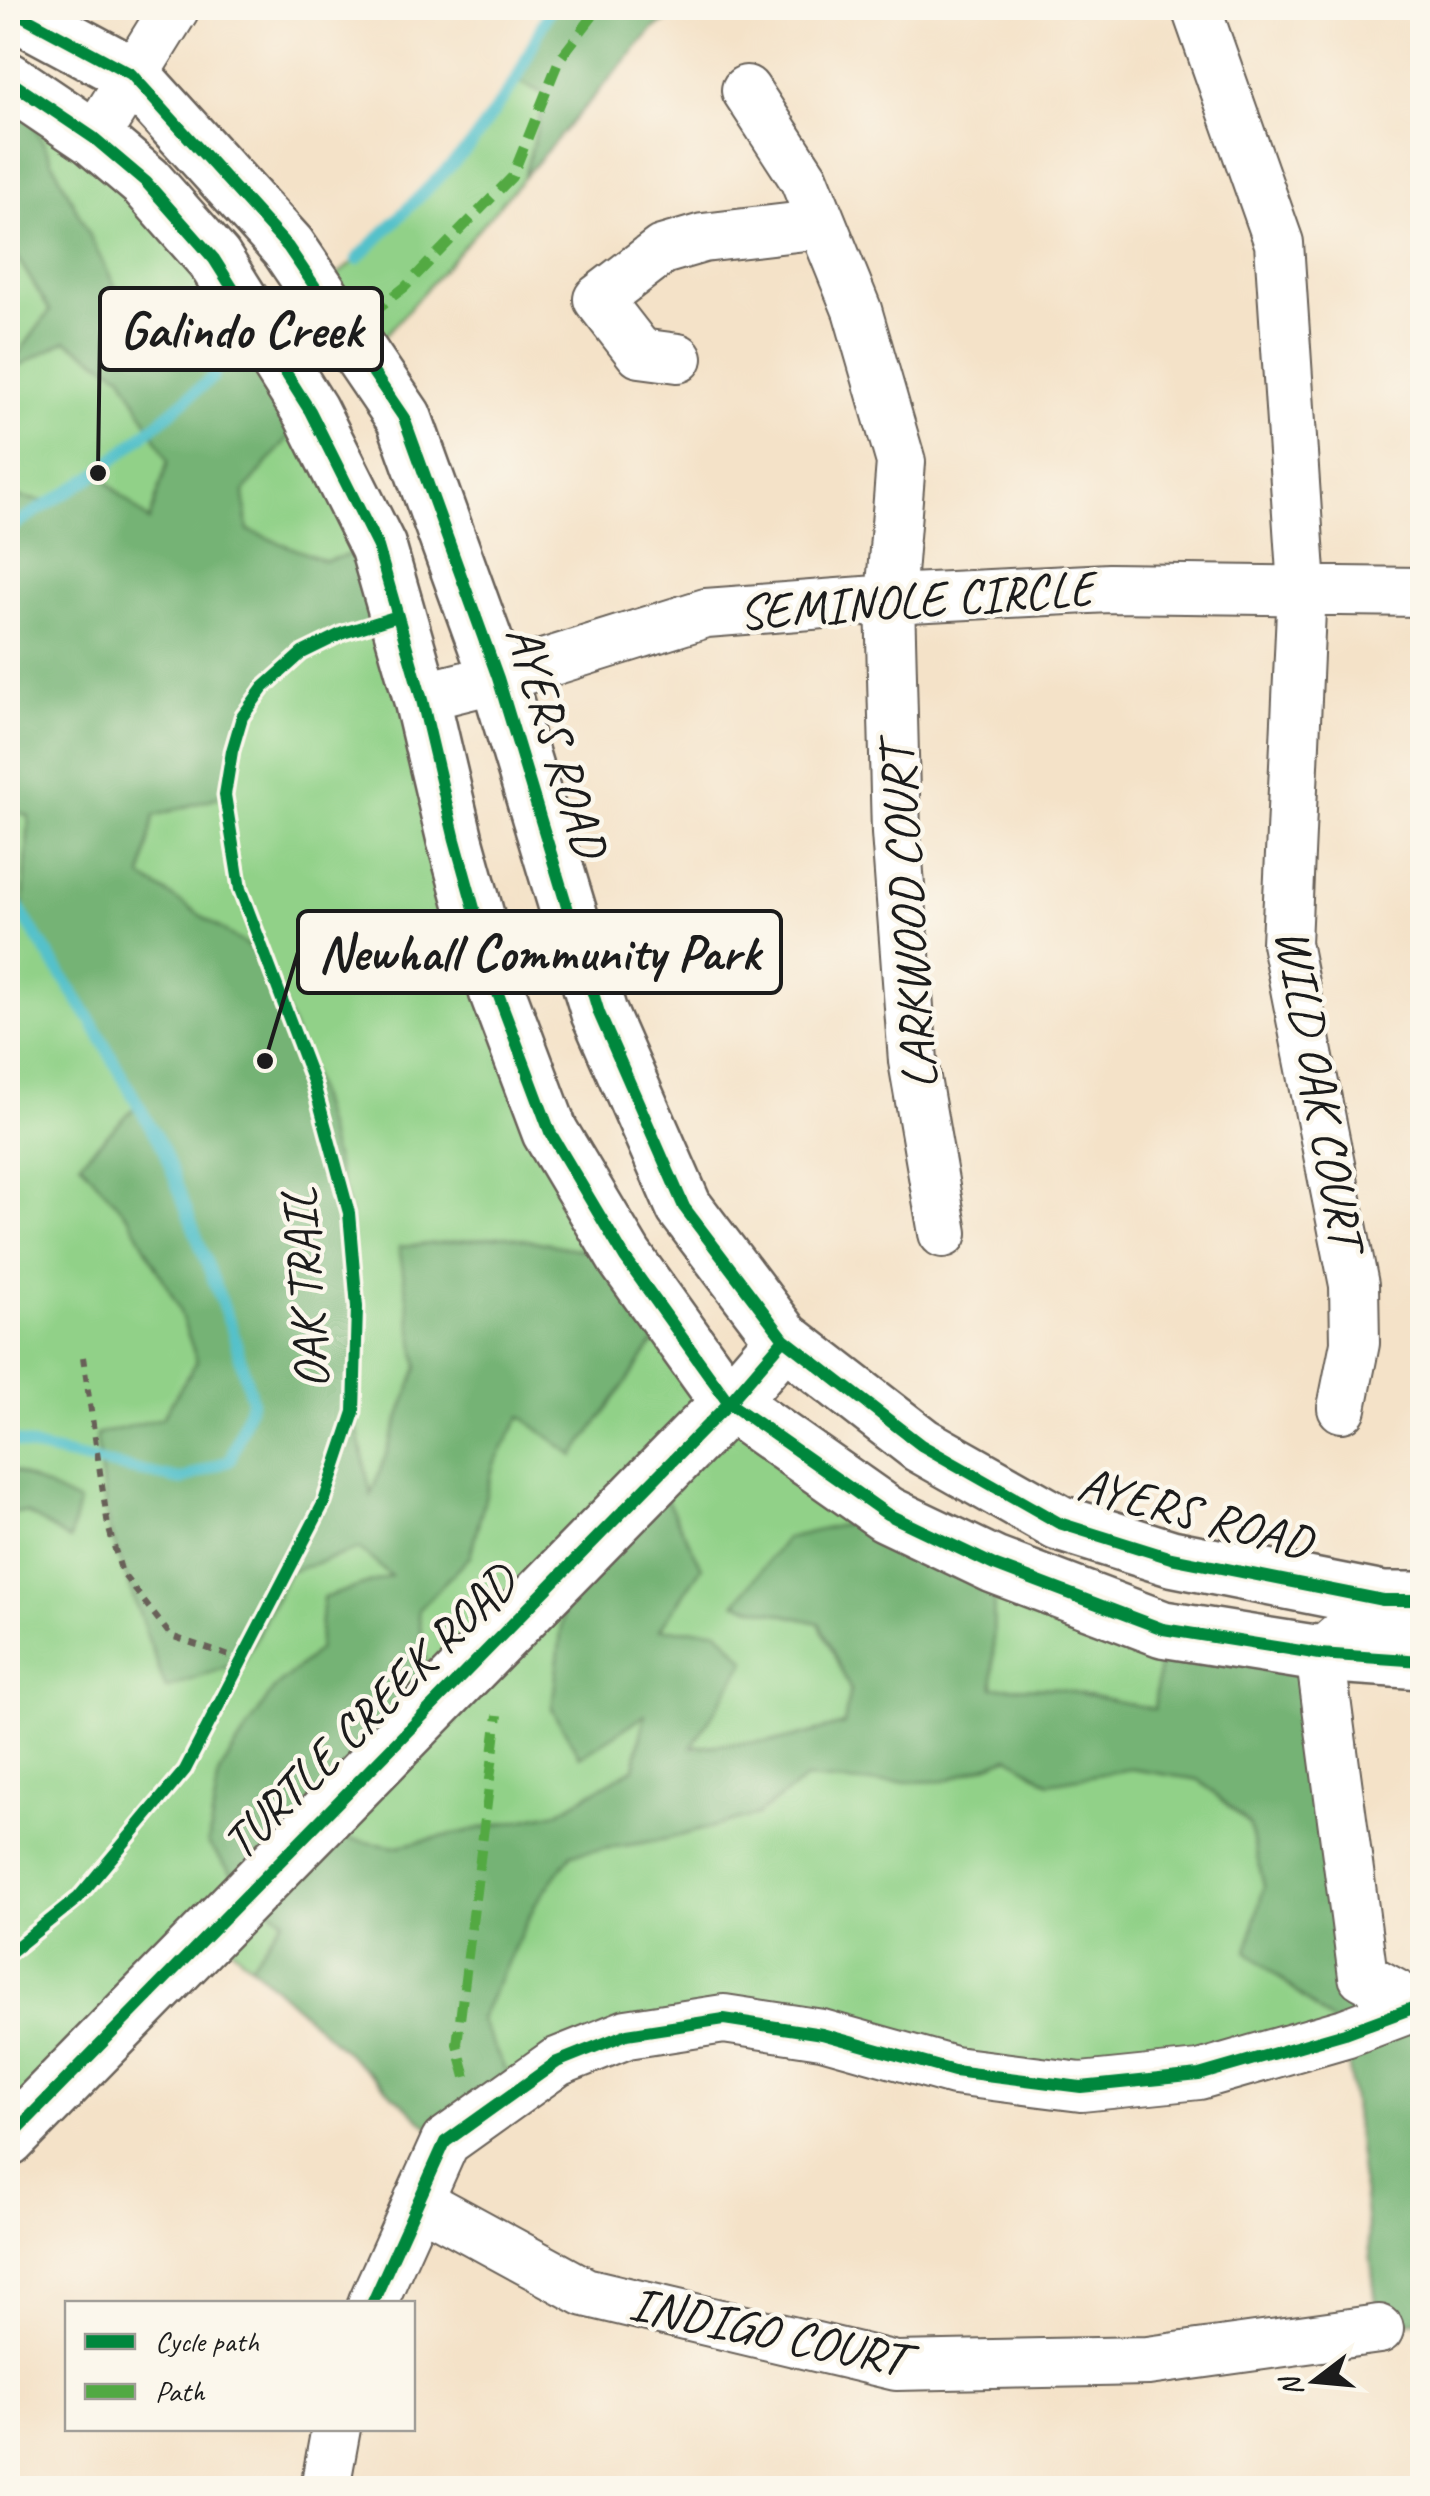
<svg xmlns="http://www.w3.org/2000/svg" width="1430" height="2496" font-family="Caveat,sans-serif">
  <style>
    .green { fill: #91d188; stroke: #567652; stroke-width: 2.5 }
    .forest { fill: #74b374; stroke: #486848; stroke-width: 2.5 }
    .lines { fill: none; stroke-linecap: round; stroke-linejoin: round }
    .stream { stroke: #54c1ca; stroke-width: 12 }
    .minor-casing { stroke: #686158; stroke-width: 52 }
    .tertiary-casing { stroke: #686158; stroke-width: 60 }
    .path { stroke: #686158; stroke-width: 6; stroke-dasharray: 8 8; stroke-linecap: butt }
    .minor { stroke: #fff; stroke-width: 48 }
    .tertiary { stroke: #fff; stroke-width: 55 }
    .quiet { stroke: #52a943; stroke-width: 10; stroke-dasharray: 20 10; stroke-linecap: butt }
    .cycleway-casing { stroke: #fbf7ec; stroke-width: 19 }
    .cycleway { stroke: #00873e; stroke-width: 12 }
    .labels { text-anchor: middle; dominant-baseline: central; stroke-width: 9; stroke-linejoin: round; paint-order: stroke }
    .street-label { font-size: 50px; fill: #1c1c1c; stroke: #fbf7ec }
    .leader { fill: none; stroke: #1c1c1c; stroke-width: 4 }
    .callout-dot { fill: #1c1c1c; stroke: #fbf7ec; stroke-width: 4 }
    .callout { fill: #fbf7ec; stroke: #1c1c1c; stroke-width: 4 }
    .callout-label { font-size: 52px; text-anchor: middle; font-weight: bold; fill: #1c1c1c }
  </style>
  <rect width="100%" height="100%" fill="#fbf7ec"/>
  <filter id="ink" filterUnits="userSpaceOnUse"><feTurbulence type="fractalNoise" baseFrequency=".01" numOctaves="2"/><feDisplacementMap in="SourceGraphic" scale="20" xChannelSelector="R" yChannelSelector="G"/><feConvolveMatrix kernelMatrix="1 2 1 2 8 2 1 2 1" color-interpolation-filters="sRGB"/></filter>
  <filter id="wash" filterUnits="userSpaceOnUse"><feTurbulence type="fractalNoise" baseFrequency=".0048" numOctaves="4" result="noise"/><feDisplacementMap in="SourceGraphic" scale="40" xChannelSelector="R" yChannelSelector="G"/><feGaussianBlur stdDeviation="2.25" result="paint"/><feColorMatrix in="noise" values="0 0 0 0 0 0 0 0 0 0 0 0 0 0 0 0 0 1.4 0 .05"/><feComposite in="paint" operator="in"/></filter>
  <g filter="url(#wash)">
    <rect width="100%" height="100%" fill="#f4e2c8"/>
    <!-- green -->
    <path class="green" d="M8 80 94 138 310 411 455 840 625 1258 887 1514 738 1603 819 1623 850 1689 844 1725 783 1740 691 1747 660 1630 569 1566 552 1709 581 1756 645 1714 634 1768 558 1812 394 1847 307 1832 248 1892 285 1919 250 1965 211 1930 8 2139Z
      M516 80 546 95 524 177 364 360 317 291 357 259 470 146Z
      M994 1565 1320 1654 1422 2319 1379 2329 1345 2033 1081 2087 724 2019 516 2092 480 2019 560 1826 1055 1688 992 1687Z"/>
    <!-- forest -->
    <path class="forest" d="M550 8H687L653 29 524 177 546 95 516 80Z
      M8 80 13 83 144 344 279 361 310 411 244 492 248 530 325 561 378 547 398 616C339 634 268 658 241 720 231 743 229 770 225 795L154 816 142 877 266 958 314 1084 349 1213 357 1307 354 1412 371 1495 418 1367 399 1247 506 1236 625 1258 670 1320 574 1456 521 1416 494 1464 470 1556 418 1610 432 1705 308 1832 394 1847 558 1812 634 1768 645 1715 580 1757 552 1709 569 1566 655 1478 702 1567 660 1629 718 1630 746 1661 692 1747 783 1740 844 1724 850 1689 819 1623 736 1603 786 1538 887 1514 994 1565 993 1687 1055 1688 1154 1709 1163 1629 1320 1654 1363 1976 1422 2004V2319L1379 2329 1345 2033 1247 1951 1264 1886 1249 1824 1199 1780 1131 1769 1049 1783 1010 1757 945 1781 861 1783 806 1779 757 1815 667 1839 572 1854 536 1903 480 2019 516 2092 445 2142 250 1965 284 1919 247 1892 208 1844 219 1773 273 1690 318 1650 323 1598 391 1576 359 1549 289 1572 244 1661 166 1689 108 1526 96 1435 162 1418 197 1361 177 1304 129 1218 80 1162 138 1104 92 1022 23 916 29 816 8 808V495L48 502 98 473 149 521 168 461 122 375 66 341 8 372V368L50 311 8 242Z
      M8 1468 79 1503 70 1540 27 1513 8 1512Z"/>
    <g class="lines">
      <!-- stream -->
      <path class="stream" d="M357 259 470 146 516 80 550 8
        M8 529 98 473 214 376
        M8 892 92 1022 164 1151 232 1329 252 1400 230 1460 181 1480 39 1449 8 1439"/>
    </g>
  </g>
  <g filter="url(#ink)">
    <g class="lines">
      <!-- minor casing -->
      <g class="minor-casing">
        <path id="minor" d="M1196 8 1279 243 1302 588 1286 943 1354 1285 1355 1343 1342 1408
          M746 90 804 179 857 310 901 462 890 599 896 833 913 1061 943 1233
          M94 138 175 8
          M678 358 640 353 598 299 662 250 703 238 822 224
          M421 697 498 678 706 613 890 599 1109 588 1422 592
          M1418 2006 1363 1976 1320 1654 1383 1600 1422 1645
          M418 2201 585 2292 896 2366 1148 2361 1379 2329
          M372 2304 445 2142 557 2062 627 2034 724 2019 822 2034 954 2071 1081 2087 1199 2075 1345 2033 1422 2004
          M325 2488 336 2428"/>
      </g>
      <!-- tertiary casing -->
      <g class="tertiary-casing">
        <path id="tertiary" d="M8 8 131 74 288 247 404 418 498 678 599 1013 684 1207 784 1339 921 1445 1059 1523 1171 1558 1383 1600H1422
          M8 80 94 138 146 182 214 259 310 411 378 547 422 700 455 840 497 991 550 1132 625 1258 729 1403 887 1514 994 1565 1163 1629 1320 1654 1422 1661
          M8 2139 729 1403 784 1339"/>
      </g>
      <!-- path -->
      <path class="path" d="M83 1357 108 1526 122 1573 171 1636 244 1661
        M8 1954 78 1898 185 1770 324 1502 354 1412 357 1307 349 1213 314 1084 240 889 225 795 232 751 242 717 263 688 302 653 352 630"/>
      <!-- minor -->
      <use href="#minor" class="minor"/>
      <!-- tertiary -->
      <use href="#tertiary" class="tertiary"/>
      <!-- quiet -->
      <path class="quiet" d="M346 333 405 287 512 177 559 60 599 8
        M466 2077 457 2044 498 1715"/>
      <!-- cycleway casing -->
      <g class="cycleway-casing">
        <path id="cycleway" d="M8 8 131 74 288 247 404 418 498 678 599 1013 684 1207 784 1339 921 1445 1059 1523 1171 1558 1383 1600H1422
          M8 80 94 138 146 182 214 259 310 411 378 547 422 700 455 840 497 991 550 1132 625 1258 729 1403 887 1514 994 1565 1163 1629 1320 1654 1422 1661
          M8 1954 78 1898 185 1770 324 1502 354 1412 357 1307 349 1213 314 1084 240 889 225 795 232 751 242 717 263 688 302 653 343 633 398 616
          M8 2139 729 1403 784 1339
          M372 2304 445 2142 557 2062 627 2034 724 2019 822 2034 954 2071 1081 2087 1199 2075 1345 2033 1418 2006"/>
      </g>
      <!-- cycleway -->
      <use href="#cycleway" class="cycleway"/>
    </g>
  </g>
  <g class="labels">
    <!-- street labels -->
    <g class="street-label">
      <text transform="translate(916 600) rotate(-4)">SEMINOLE CIRCLE</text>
      <text transform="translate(557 741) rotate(73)">AYERS ROAD</text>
      <text transform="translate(908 917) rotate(-94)">LARKWOOD COURT</text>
      <text transform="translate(1320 1088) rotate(80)">WILD OAK COURT</text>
      <text transform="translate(305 1289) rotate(-94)">OAK TRAIL</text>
      <text transform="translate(1195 1513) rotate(15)">AYERS ROAD</text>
      <text transform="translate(369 1712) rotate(-45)">TURTLE CREEK ROAD</text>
      <text transform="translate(768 2331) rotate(12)">INDIGO COURT</text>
    </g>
  </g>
  <!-- callouts -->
  <path class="leader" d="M98 473L100 329M265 1061L298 952"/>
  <g class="callout-dot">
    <circle cx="98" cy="473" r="10"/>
    <circle cx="265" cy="1061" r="10"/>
  </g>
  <g class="callout">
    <rect x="100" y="288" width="282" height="82" rx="10"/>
    <rect x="298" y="911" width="483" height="82" rx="10"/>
  </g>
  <g class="callout-label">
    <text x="241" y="347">Galindo Creek</text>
    <text x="539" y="970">Newhall Community Park</text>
  </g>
  <!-- margin -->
  <rect width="1430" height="2496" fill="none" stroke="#fbf7ec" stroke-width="40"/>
  <!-- legend -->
  <rect x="65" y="2301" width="350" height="130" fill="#fbf7ec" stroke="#a29f99" stroke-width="2.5"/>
  <rect x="85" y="2334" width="50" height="15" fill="#00873e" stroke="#a29f99" stroke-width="2.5"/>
  <text x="155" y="2351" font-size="30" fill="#1c1c1c">Cycle path</text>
  <rect x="85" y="2384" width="50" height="15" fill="#52a943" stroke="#a29f99" stroke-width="2.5"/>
  <text x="155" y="2401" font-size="30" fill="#1c1c1c">Path</text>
  <!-- north arrow -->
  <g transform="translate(1315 2381) rotate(254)" stroke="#fbf7ec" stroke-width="8" paint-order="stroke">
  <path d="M0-8L18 38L0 25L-18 38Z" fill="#1c1c1c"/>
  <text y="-15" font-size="28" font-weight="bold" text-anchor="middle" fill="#1c1c1c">N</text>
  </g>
</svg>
